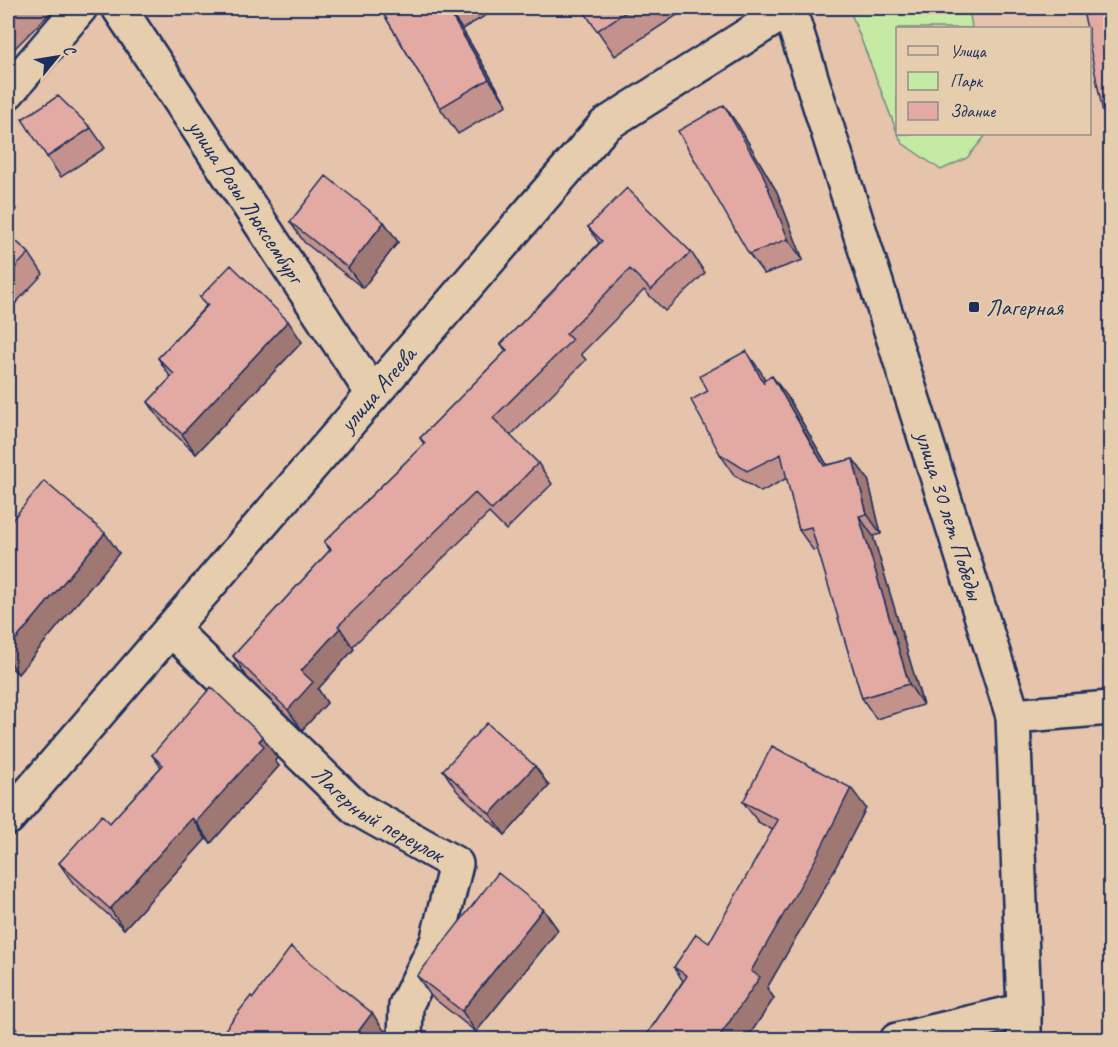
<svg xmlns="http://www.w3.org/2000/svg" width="1118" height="1047" font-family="Caveat,sans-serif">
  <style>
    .green { fill: #c5eaa4; stroke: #708c81; stroke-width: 1.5 }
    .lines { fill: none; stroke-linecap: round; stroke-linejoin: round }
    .street-casing { stroke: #1b2f5e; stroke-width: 38 }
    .secondary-casing { stroke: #1b2f5e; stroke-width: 38 }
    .street { stroke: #e5cdad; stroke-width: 33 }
    .secondary { stroke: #e5cdad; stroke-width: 33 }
    .wall { fill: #c3928d; stroke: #1b2f5e; stroke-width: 1.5 }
    .shaded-wall { fill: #9f7773; stroke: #1b2f5e; stroke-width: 1.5 }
    .building { fill: #e3aaa4; stroke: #1b2f5e; stroke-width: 1.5 }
    .poi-dot { fill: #1b2f5e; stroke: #e5cdad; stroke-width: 2 }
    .labels { text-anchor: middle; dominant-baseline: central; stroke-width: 4.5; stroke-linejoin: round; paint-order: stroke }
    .street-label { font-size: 24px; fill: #1b2f5e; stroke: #e5cdad }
    .poi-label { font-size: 24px; fill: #1b2f5e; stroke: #e5cdad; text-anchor: start }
  </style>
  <rect width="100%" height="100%" fill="#e6c3ab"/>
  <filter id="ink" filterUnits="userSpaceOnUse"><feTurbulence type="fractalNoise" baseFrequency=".0167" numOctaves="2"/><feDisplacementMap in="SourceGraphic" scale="12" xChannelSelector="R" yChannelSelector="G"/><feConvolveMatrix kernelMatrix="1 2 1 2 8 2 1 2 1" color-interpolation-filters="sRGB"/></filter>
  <g filter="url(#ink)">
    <!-- green -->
    <path class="green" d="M849 8H969L972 28H898L897 132Z
      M898 134H987L967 158 941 170 902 143Z"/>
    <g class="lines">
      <!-- street casing -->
      <g class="street-casing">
        <g id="street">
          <path id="s1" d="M119 8 373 394"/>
          <path d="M8 92 80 8"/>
          <path id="s2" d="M171 629 356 808 456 864 437 942 406 1005 405 1040"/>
          <path d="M1013 716 1110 708"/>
          <path id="s3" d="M8 818 605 125 789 9"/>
          <path d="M897 1040 1024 1010"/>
        </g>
      </g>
      <!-- secondary casing -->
      <g class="secondary-casing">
        <g id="secondary">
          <path id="s4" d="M789 8 1013 716 1024 1010V1040"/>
        </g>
      </g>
      <!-- street -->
      <use href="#street" class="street"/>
      <!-- secondary -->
      <use href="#secondary" class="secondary"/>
    </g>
    <!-- wall -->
    <path class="wall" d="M8 8H55L8 55Z
      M380 8H499L462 29 507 105 458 134 440 108Z
      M582 8H688L615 56Z
      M738 125 777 192 803 260 764 274 749 254Z
      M91 128 105 148 61 177 47 157Z
      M290 222H384L398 242 363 288 304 242Z
      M588 227 691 252 705 273 665 311 644 290 581 354 586 360 510 436 538 463 552 484 506 530 489 513 353 646 354 649 318 689 327 703 302 730 247 677 233 656 330 550 324 542 424 444 420 438 506 351 501 344 599 243Z
      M8 234 29 253 43 274 8 311Z
      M200 297 302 342 196 454 162 422 148 402 171 378 158 358 206 306Z
      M746 351 764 379 787 396 827 465 853 459 868 479 881 534 873 536 923 705 876 719 862 698 818 549 813 550 799 530 787 478 761 492 734 475 720 454 708 391Z
      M8 525 119 553 18 674 8 665Z
      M152 755 277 758 275 761 279 766 211 843 206 839 124 929 73 883 59 863 110 823 161 767Z
      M535 766 549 786 505 835 457 791 443 770Z
      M743 802 866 808 829 880 767 988 774 998 746 1040H643L683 981 674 967 709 943 773 830 758 822Z
      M543 909 558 930 476 1032 431 996 417 976Z"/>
    <!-- shaded-wall -->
    <path class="shaded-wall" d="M447 8 462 29 507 105 489 79Z
      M724 105 738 125 777 192 803 260 788 239Z
      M8 198 16 209 8 218Z
      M384 222 398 242 363 288 348 268Z
      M288 321 302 342 196 454 182 434Z
      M746 351 761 372 778 404 764 384Z
      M772 376 787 396 839 486 824 466Z
      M853 459 868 479 881 534 867 514Z
      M859 516 873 536 923 705 909 684Z
      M105 533 119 553 18 674 8 659V649Z
      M340 628 354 649 318 689 327 703 302 730 288 710 301 671Z
      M263 737 277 758 275 761 279 766 211 843 196 822Z
      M535 766 549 786 505 835 490 814Z
      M851 788 866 808 829 880 767 988 774 998 746 1040H717L751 971Z
      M192 818 206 839 124 929 110 909Z
      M543 909 558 930 476 1032 462 1011Z
      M372 1013 386 1033 382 1040H352Z
      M19 1031 25 1040H12Z"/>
    <!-- building -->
    <path class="building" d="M8 8H20L8 20Z
      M380 8H447L489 79 440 108Z
      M582 8H632L597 31Z
      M1082 8H1110V147L1089 43V28H1087Z
      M58 96 91 128 47 157 22 119Z
      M724 105 762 172 788 239 749 254 678 131Z
      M326 176 384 222 348 268 290 222Z
      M627 188 691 252 651 290 630 269 566 334 572 340 493 418 538 463 492 510 475 493 338 626 340 628 301 671 313 682 288 710 233 656 331 549 324 542 425 443 420 438 507 350 501 344 602 241 588 227Z
      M8 234 29 253 8 275Z
      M231 265 288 321 182 434 148 402 174 374 158 358 208 305 200 297Z
      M746 351 764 384 763 380 772 376 824 466 853 459 867 514 859 516 909 684 862 698 811 527 799 530 781 454 747 471 720 454 691 400 708 391 700 376Z
      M44 481 105 533 8 649V525Z
      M211 687 263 737 259 741 264 746 196 822 192 818 110 909 59 863 102 815 110 823 163 765 152 755Z
      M487 723 535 766 490 814 443 770Z
      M772 746 851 788 815 860 751 971 760 977 717 1040H643L687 976 674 967 696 934 709 943 778 820 743 802Z
      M498 873 543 909 462 1011 417 976Z
      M291 947 372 1013 352 1040H217L251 996 253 998Z
      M8 1022 19 1031 12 1040H8Z"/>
  </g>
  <!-- markers -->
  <rect class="poi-dot" x="968" y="301" width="12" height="12" rx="3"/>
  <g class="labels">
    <!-- street labels -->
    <g class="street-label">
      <text stroke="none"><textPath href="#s1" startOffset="231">улица Розы Люксембург</textPath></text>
      <text stroke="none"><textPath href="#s3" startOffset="566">улица Агеева</textPath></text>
      <text stroke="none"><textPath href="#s4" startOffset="532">улица 30 лет Победы</textPath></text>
      <text stroke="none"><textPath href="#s2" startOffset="279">Лагерный переулок</textPath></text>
    </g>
    <!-- poi labels -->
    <g class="poi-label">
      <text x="986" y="307">Лагерная</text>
    </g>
  </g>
  <!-- margin -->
  <rect width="1118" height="1047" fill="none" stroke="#e5cdad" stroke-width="30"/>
  <rect x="15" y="15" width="1088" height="1017" fill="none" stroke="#1b2f5e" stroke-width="2" filter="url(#ink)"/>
  <!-- legend -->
  <rect x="896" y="27" width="195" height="108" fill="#e5cdad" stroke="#948e8d" stroke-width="1.5"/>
  <rect x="908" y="46" width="30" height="9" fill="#e5cdad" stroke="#948e8d" stroke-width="1.5"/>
  <text x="950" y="57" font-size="18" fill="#1b2f5e">Улица</text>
  <rect x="908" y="72" width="30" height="18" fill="#c5eaa4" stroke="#948e8d" stroke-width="1.5"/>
  <text x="950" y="87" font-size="18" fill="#1b2f5e">Парк</text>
  <rect x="908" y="102" width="30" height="18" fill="#e3aaa4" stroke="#948e8d" stroke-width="1.5"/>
  <text x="950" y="117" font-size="18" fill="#1b2f5e">Здание</text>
  <!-- north arrow -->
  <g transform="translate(57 57) rotate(60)" stroke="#e5cdad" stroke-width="4.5" paint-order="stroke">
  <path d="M0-4.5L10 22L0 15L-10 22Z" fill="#1b2f5e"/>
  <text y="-9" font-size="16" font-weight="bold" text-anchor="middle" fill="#1b2f5e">С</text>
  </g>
</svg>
